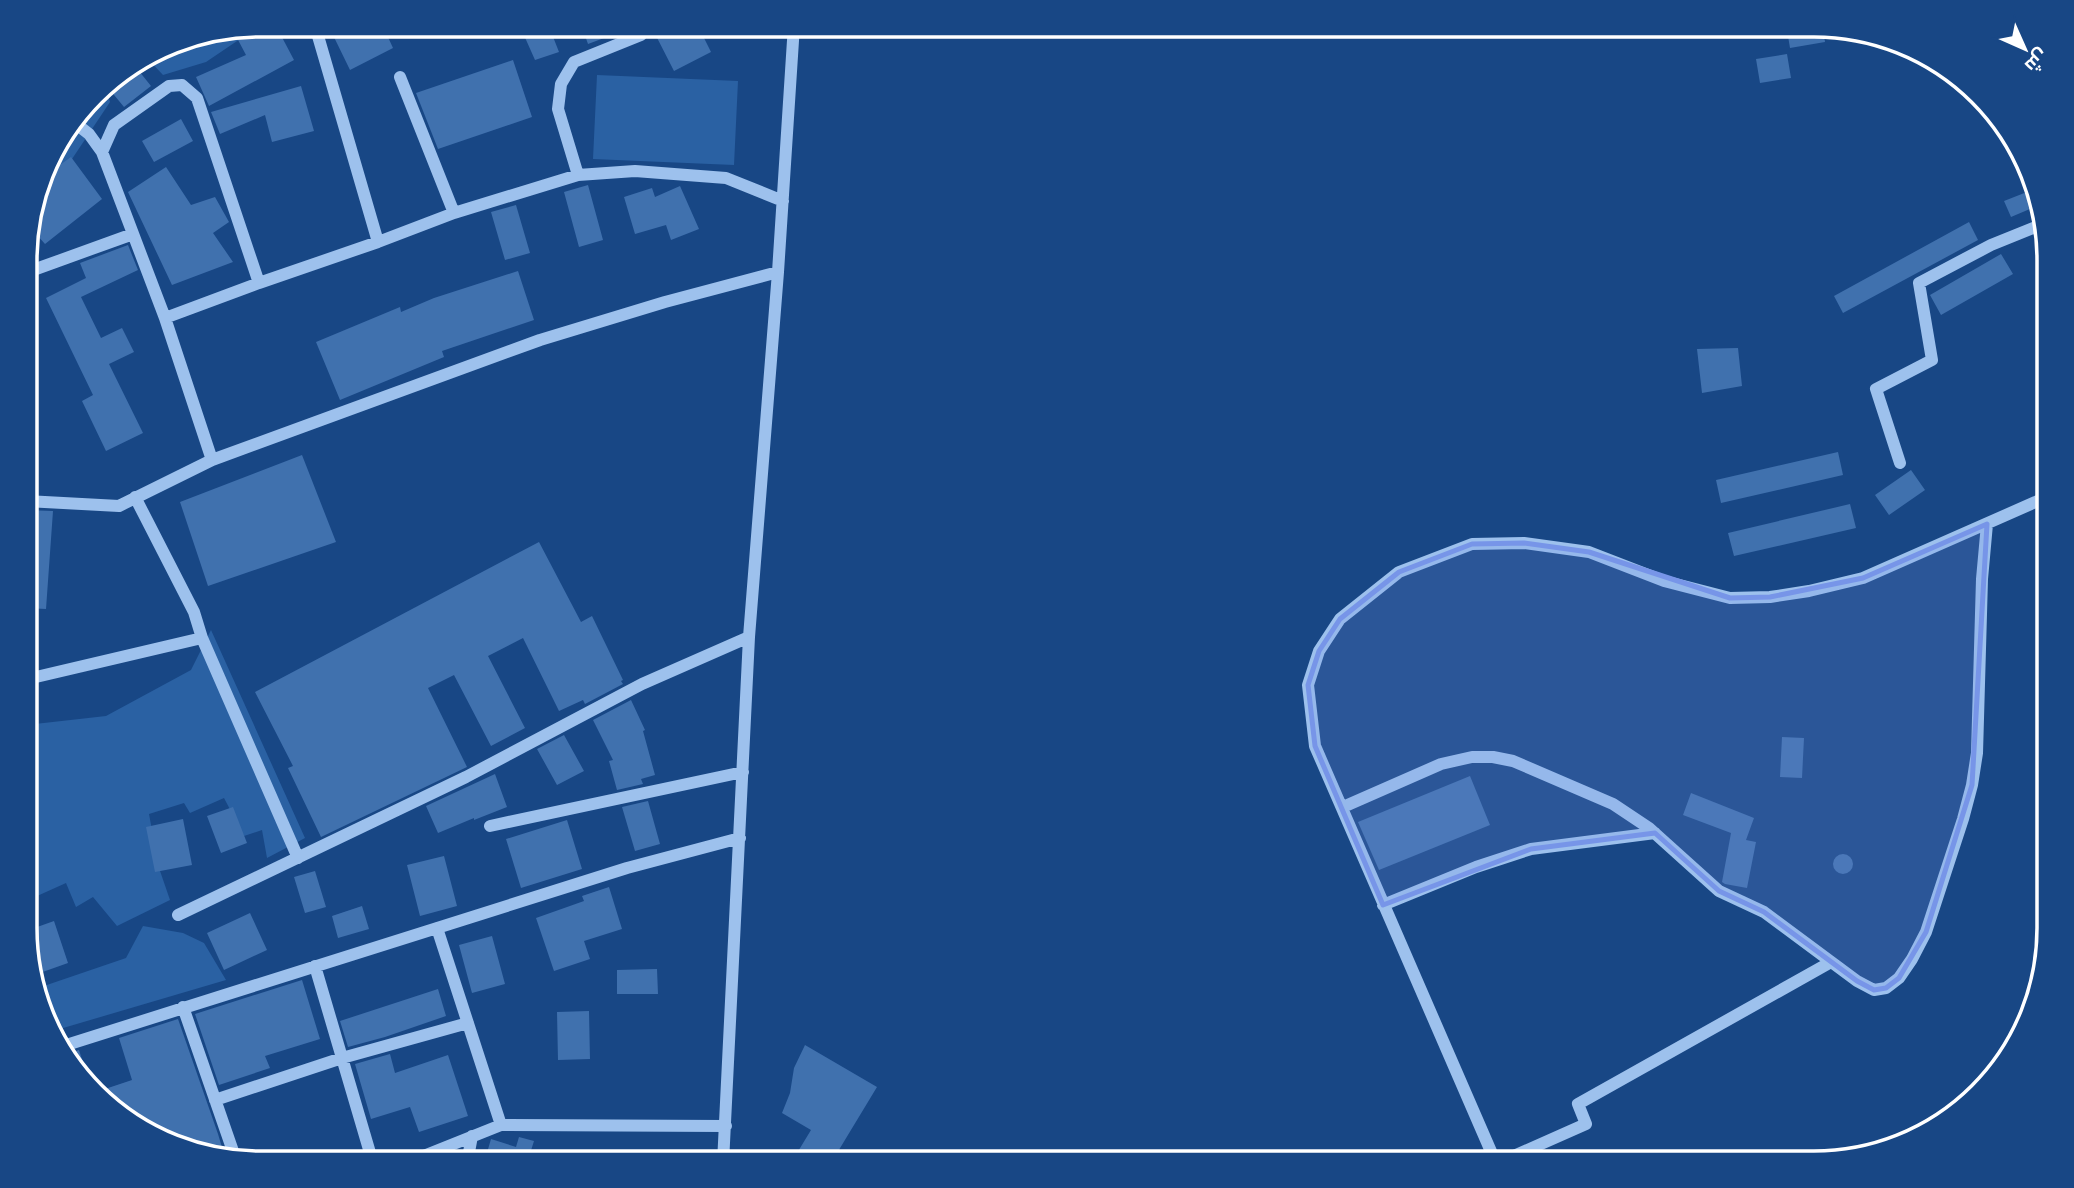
<svg xmlns="http://www.w3.org/2000/svg" width="2074" height="1188" font-family="Poppins,Cairo,sans-serif">
  <style>
    .green { fill: #2a61a3 }
    .building { fill: #4071ae }
    .lines { fill: none; stroke-linecap: round; stroke-linejoin: round }
    .minor { stroke: #9dc1ed; stroke-width: 12 }
    .marked { fill: #7795e8; fill-opacity: 0.2; stroke: #7795e8; stroke-width: 5; stroke-linejoin: round }
    .rim { fill: none; stroke: #fff; stroke-width: 3.5 }
  </style>
  <rect width="100%" height="100%" fill="#184785"/>
  <!-- green -->
  <path class="green" d="M261 25 206 62 163 75 146 57 170 42Z
    M597 75 738 81 734 165 593 159Z
    M104 84 110 102 70 162 41 181 49 155Z
    M211 630 305 838 267 858 262 830 244 836 224 798 190 813 184 803 149 814 159 868 170 900 117 926 93 897 76 907 66 883 26 901V784L35 781 26 725 106 716 191 670Z
    M143 926 183 933 204 943 226 980 53 1031 38 988 126 958Z"/>
  <!-- building -->
  <path class="building" d="M262 24H275L294 60 209 106 196 77 246 55 237 38Z
    M346 24H382L393 48 350 70 332 33Z
    M519 24H548L559 52 535 60Z
    M581 24H636V26L588 44Z
    M650 24H697L711 52 674 71Z
    M1786 24H1815L1823 27 1825 42 1790 48Z
    M1787 54 1791 78 1760 83 1756 59Z
    M513 60 532 117 438 149 416 93Z
    M139 71 151 86 124 107 105 84 119 74 126 82Z
    M301 86 314 131 272 142 265 115 220 134 211 112Z
    M181 119 193 141 154 162 142 141Z
    M71 157 102 199 45 244 28 225 42 178Z
    M166 167 191 205 215 197 229 222 213 233 233 262 172 285 128 192Z
    M588 185 603 240 579 247 564 192Z
    M680 186 699 229 671 240 666 225 635 234 624 197 652 188 655 197Z
    M2032 190 2037 206 2011 217 2004 201Z
    M516 205 530 253 505 260 491 212Z
    M1969 222 1978 240 1843 313 1834 296Z
    M128 245 138 270 81 297 101 338 122 328 134 352 109 364 143 433 106 451 82 401 93 395 46 298 86 278 80 263Z
    M2001 254 2013 274 1941 315 1930 295Z
    M518 271 534 320 442 351 444 357 340 400 316 342 400 307 401 312 434 298Z
    M1738 348 1742 386 1702 393 1697 349Z
    M1838 452 1843 475 1721 503 1716 480Z
    M302 455 336 542 208 586 180 502Z
    M1911 470 1925 490 1889 515 1875 495Z
    M1850 504 1856 528 1734 556 1728 533Z
    M26 510 53 511 46 609 26 608Z
    M539 542 581 622 592 616 623 680 621 681 623 684 585 704 583 700 559 711 523 638 488 656 525 728 491 746 454 675 428 688 467 767 321 837 288 768 293 766 255 692Z
    M631 700 645 730 643 731 655 775 641 779 643 784 617 790 609 761 613 760 593 720Z
    M564 735 584 771 557 785 537 749Z
    M1782 737 1804 738 1802 778 1780 777Z
    M495 774 507 807 474 820V818L438 833 426 806Z
    M1470 776 1490 825 1379 870 1358 822Z
    M1691 793 1754 818 1746 840 1756 842 1747 888 1725 884 1722 882 1731 833 1683 815Z
    M648 801 660 844 635 851 622 807Z
    M233 807 247 843 221 853 207 816Z
    M183 819 192 865 155 872 146 827Z
    M567 820 582 869 521 888 506 839Z
    M1833 864a10 10 0 1 1 20 0a10 10 0 1 1-20 0Z
    M444 856 457 906 420 916 407 865Z
    M315 871 326 907 305 913 294 877Z
    M609 887 622 929 584 941 590 959 554 971 536 918 584 901 582 896Z
    M362 906 369 929 338 938 332 916Z
    M250 913 267 950 224 970 207 933Z
    M54 921 68 963 37 974 26 944V931Z
    M492 936 505 984 472 993 459 945Z
    M657 969 658 994H617V970Z
    M302 980 320 1039 265 1056 270 1068 219 1085 195 1014Z
    M438 989 446 1016 385 1037 348 1047 340 1021Z
    M589 1011 590 1059 558 1060 557 1012Z
    M178 1019 218 1134 224 1154 142 1132 99 1091 132 1080 119 1038Z
    M805 1045 877 1087 831 1163H791L811 1130 782 1113 790 1093 794 1068Z
    M79 1050 89 1082 63 1055Z
    M390 1054 395 1073 448 1055 468 1116 419 1132 410 1107 371 1119 355 1064Z
    M519 1137 534 1141 527 1163H484L491 1139 516 1147Z"/>
  <g class="lines">
    <!-- minor -->
    <path class="minor" d="M327 25 318 36 378 242
      M400 77 454 213
      M70 128 75 123 89 134 102 152 165 318 212 460
      M102 152 114 125 169 86 182 85 197 98 259 283
      M578 175 558 109 561 84 574 62 641 35
      M36 269 133 234
      M165 318 259 283 378 242 454 213 578 175 635 171 726 178 783 201
      M1900 463 1876 389 1932 360 1919 283 1991 245 2043 224
      M135 497 194 612 202 638 298 858
      M26 501 119 506 212 460 540 340 665 302 778 272
      M36 677 202 638
      M1343 807 1441 764 1472 757H1493L1513 761 1613 804 1649 828 1719 891 1764 912 1857 981 1874 990 1886 988 1899 978 1912 959 1926 932 1963 819 1972 785 1977 753 1982 579 1987 524
      M490 826 743 772
      M1383 905 1476 867 1531 849 1655 833
      M178 915 466 777 642 684 749 637
      M437 928 501 1125
      M315 966 373 1163
      M183 1007 235 1157
      M60 1047 627 868 740 838
      M215 1100 342 1058 468 1023
      M406 1163 501 1125 726 1126
      M467 1163 472 1136
      M723 1163 749 637 778 272 794 25
      M1496 1163 1315 746 1308 685 1319 651 1340 619 1399 572 1472 544 1524 543 1589 552 1664 581 1730 598 1770 597 1809 591 1863 578 2049 496
      M1498 1163 1586 1124 1578 1104 1831 962"/>
  </g>
  <!-- marked area -->
  <path class="marked" d="M1987 524 1972 785 1926 932 1899 978 1886 988 1874 990 1857 981 1764 912 1719 891 1655 833 1531 849 1383 905 1315 746 1308 685 1319 651 1340 619 1399 572 1472 544 1524 543 1589 552 1730 598 1770 597 1863 578Z"/>
  <!-- crop -->
  <path d="M0 0H2074V1188H0ZM260 37H1814A223 223 0 0 1 2037 260V928A223 223 0 0 1 1814 1151H260A223 223 0 0 1 37 928V260A223 223 0 0 1 260 37Z" fill="#184785" fill-rule="evenodd"/>
  <path class="rim" d="M260 37H1814A223 223 0 0 1 2037 260V928A223 223 0 0 1 1814 1151H260A223 223 0 0 1 37 928V260A223 223 0 0 1 260 37Z"/>
  <!-- north arrow -->
  <g transform="translate(2025 49) rotate(135)" stroke="#184785" stroke-width="5" paint-order="stroke">
  <path d="M0-5L12 26L0 18L-12 26Z" fill="#ffffff"/>
  <text y="-10" font-size="19" font-weight="bold" text-anchor="middle" fill="#ffffff">ش</text>
  </g>
</svg>
